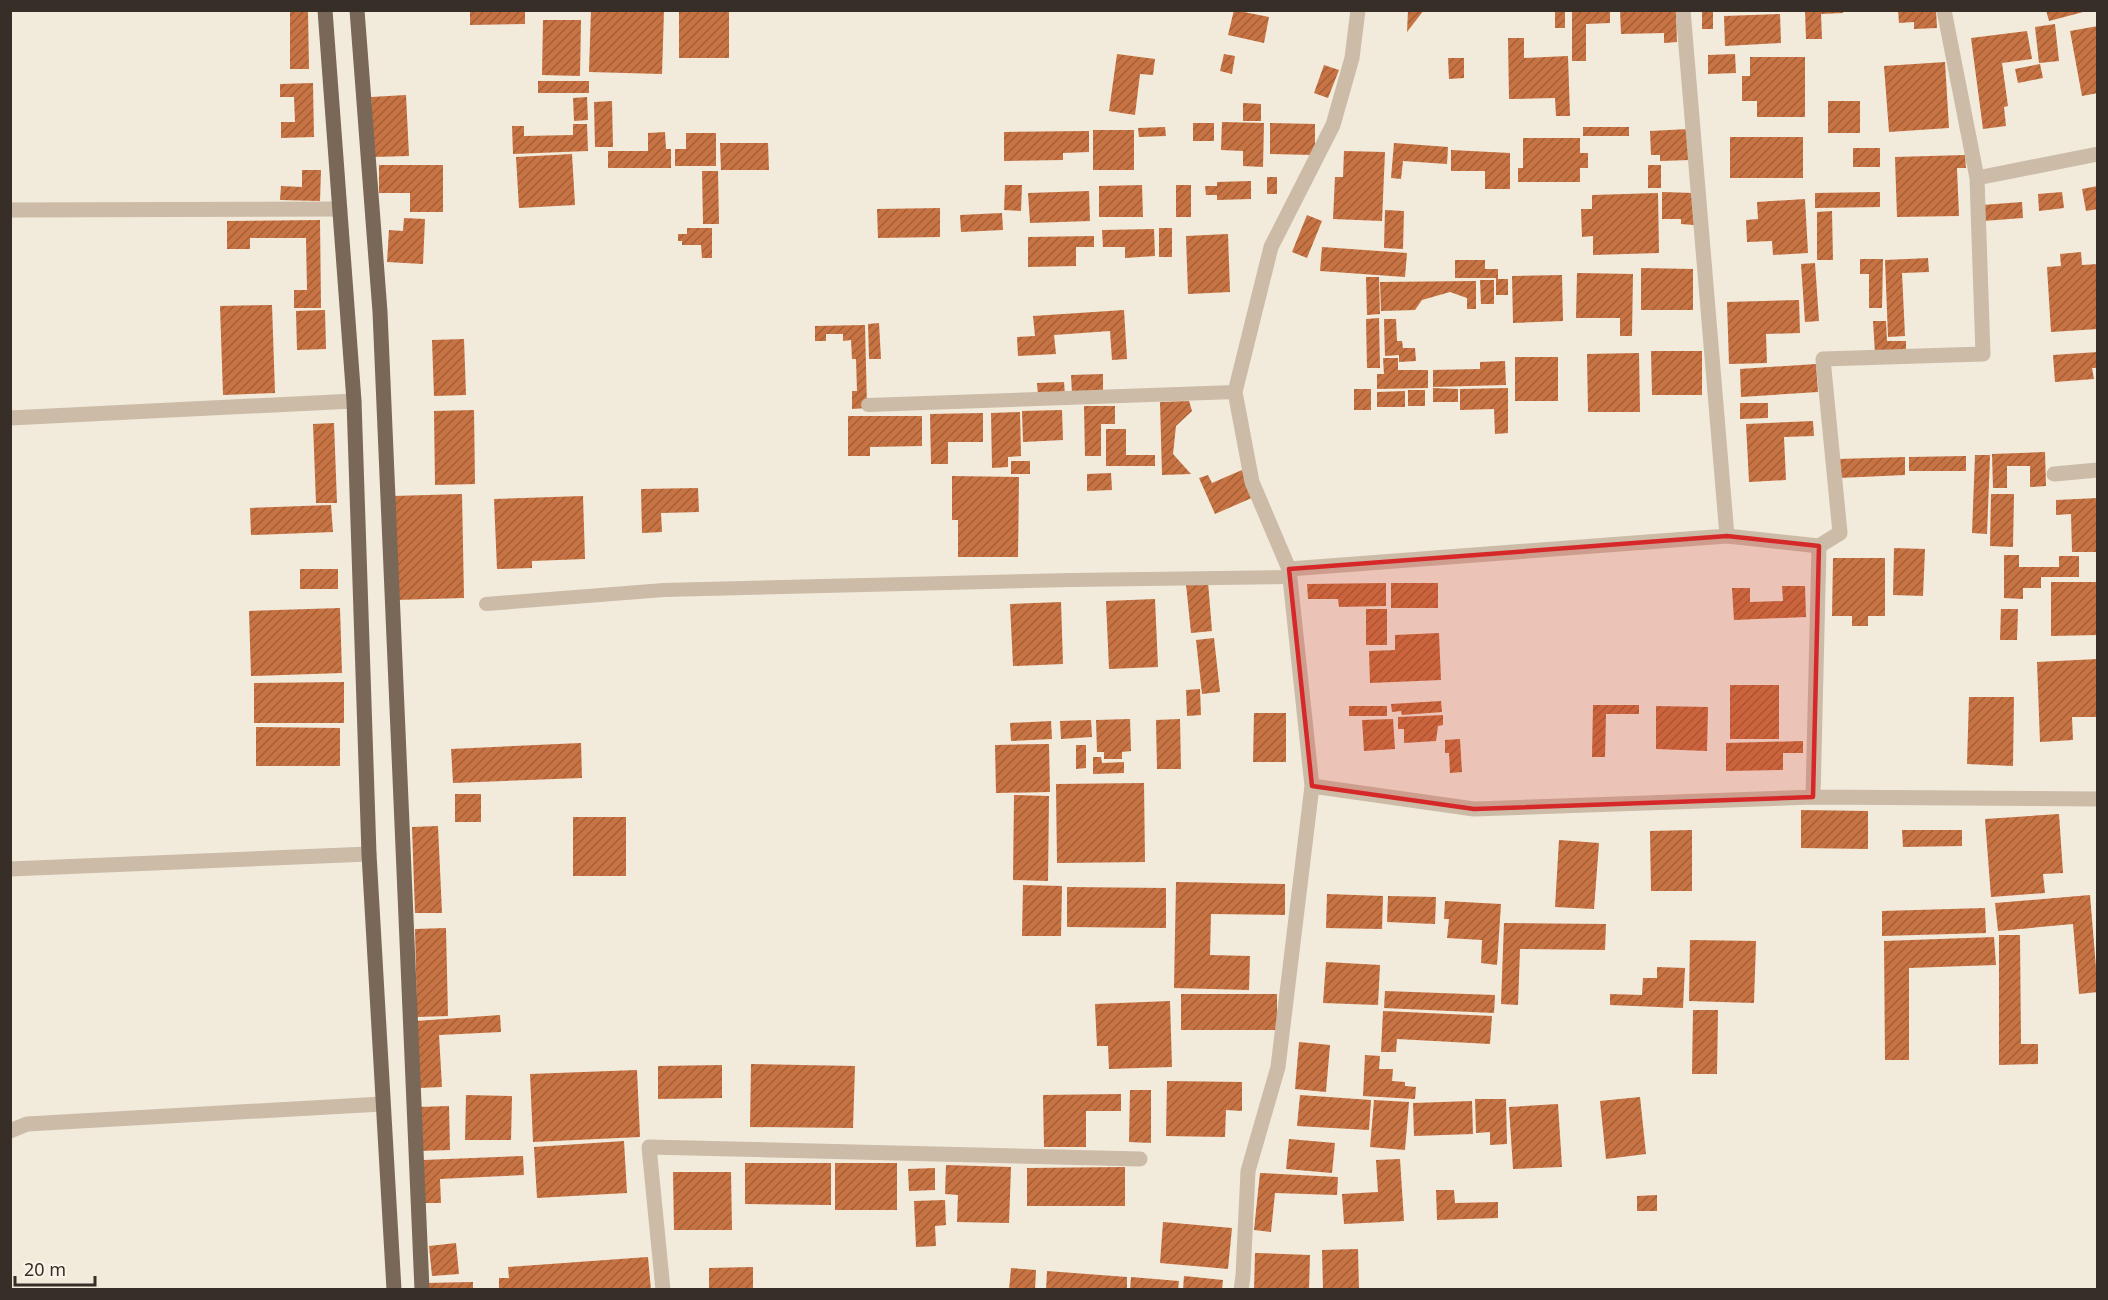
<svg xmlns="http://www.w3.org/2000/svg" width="2108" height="1300" font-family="'Noto Sans',sans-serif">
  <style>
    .building { fill: url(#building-hatch) }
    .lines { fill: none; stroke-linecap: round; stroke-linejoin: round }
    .lane { stroke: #cbbba7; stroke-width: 14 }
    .street { stroke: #cbbba7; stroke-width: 15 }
    .primary { stroke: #796758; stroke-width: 15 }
    .marked { fill: #d62828; fill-opacity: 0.2; stroke: #d62828; stroke-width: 4.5; stroke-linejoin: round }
  </style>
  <defs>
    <pattern id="building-hatch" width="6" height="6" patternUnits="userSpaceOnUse" patternTransform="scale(1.5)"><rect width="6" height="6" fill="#c87343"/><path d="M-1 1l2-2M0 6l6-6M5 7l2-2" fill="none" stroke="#a35f38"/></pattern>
  </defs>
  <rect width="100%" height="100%" fill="#f2eadb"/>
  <!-- building -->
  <path class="building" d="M290 10H308L309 69H290Z
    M470 10H525V24L470 25Z
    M591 10H664L662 74 589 72Z
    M679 10H729V58H679Z
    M1234 10 1269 17 1264 43 1228 35Z
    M1408 10H1424L1407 32Z
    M1555 10H1565V28H1555Z
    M1572 10H1610V23L1586 24V61H1572Z
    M1620 10H1676L1677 42 1664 43V33L1621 34Z
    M1702 10H1713V29H1702Z
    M1805 10H1843V13L1821 14 1822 39H1806Z
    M1898 10H1936L1937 28 1914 29V22L1899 23Z
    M2046 10H2087V11L2049 21Z
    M1780 14 1781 43 1725 46 1724 16Z
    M543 20H581L580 76 542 75Z
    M2055 24 2059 61 2039 63 2035 27Z
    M2098 26V93L2082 96 2070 31Z
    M2027 31 2032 59 2002 63 2008 106 2004 107 2006 126 1983 129 1971 38Z
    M1508 38H1524V58L1568 56 1570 116H1556L1555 98 1509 99Z
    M1117 54 1155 59 1153 75 1140 74 1135 115 1109 111Z
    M1224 54 1235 56 1232 74 1220 71Z
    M1735 54 1736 73 1708 74V55Z
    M1750 57H1805V117H1757V101H1742V76H1750Z
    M1448 58H1464V78L1449 79Z
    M1945 62 1949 128 1889 132 1884 66Z
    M2040 64 2043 78 2018 83 2015 69Z
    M1324 65 1339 70 1328 98 1314 93Z
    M538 81H589V93H538Z
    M313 83 314 137 281 138V122H295L294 97H280V84Z
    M406 95 409 156 374 157 371 97Z
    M587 97 588 120 574 121 573 98Z
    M612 101 613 147H595L594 102Z
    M1828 101H1860V133H1828Z
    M1243 103 1261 104V121H1243Z
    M1222 122 1264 123 1263 167 1243 166V151L1221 150Z
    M1193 123H1214V141H1193Z
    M1270 123 1315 124V155L1270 154Z
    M573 124H587L588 151 513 154 512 126H524V136L573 135Z
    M1165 127 1166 136 1139 137 1138 128Z
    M1583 127H1629V136H1583Z
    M1689 129 1690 160 1660 161V155H1651L1650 131Z
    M1093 130H1134V170H1093Z
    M1089 131V152L1063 153V160L1004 161V132Z
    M665 132 666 149H671V168H608V151H648V133Z
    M686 133H716V166H675V149H686Z
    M1730 137H1803V178H1730Z
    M1523 138H1580V153H1588V168H1580V182H1518V168H1523Z
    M720 143H768L769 170H721Z
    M1394 143 1448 147 1447 164 1403 161 1401 179 1391 178Z
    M1853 148H1880V167H1853Z
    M1451 150 1510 153V189H1485V171H1451Z
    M1344 151 1385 152 1382 221 1333 219 1335 177H1343Z
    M572 154 575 205 519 208 516 157Z
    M1965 155 1966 168H1957L1959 216 1897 217 1895 157Z
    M379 165H443V212H410V193H379Z
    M1648 165H1661V188H1648Z
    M302 170H321L320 201 280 200 281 186 302 187Z
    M702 171H718L719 224H703Z
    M1267 177H1277V194H1267Z
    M1251 181V199L1217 200V195H1206L1205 186H1217V182Z
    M1005 185H1022L1021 211 1004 210Z
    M1142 185 1143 217H1099V186Z
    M1176 185H1191V217H1176Z
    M2098 186V209L2086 211 2082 189Z
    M1089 191 1090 221 1030 223 1028 193Z
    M1662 192 1694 193V225L1681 224V219H1662Z
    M1880 192V207L1815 208V193Z
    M2062 192 2064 208 2039 211 2038 194Z
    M1658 193 1659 253 1593 255V236L1582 237 1581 209H1592V195Z
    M1805 199 1808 253 1773 255 1772 241 1747 242 1746 220 1758 219 1757 202Z
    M2022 202 2023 218 1983 221 1982 205Z
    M940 208V237L878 238 877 209Z
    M1385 210 1404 211 1403 249 1384 248Z
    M1832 211 1833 260H1817V212Z
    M1002 213 1003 230 961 232 960 215Z
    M1307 215 1322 221 1307 258 1292 252Z
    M404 218 425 219 423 264 387 262 389 230 403 231Z
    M320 220 321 308H294V290H307L306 238H250V249H227V221Z
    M687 228H712V258H702L701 245H682V241H678V234H687Z
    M1159 228H1172V257H1159Z
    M1154 229 1155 256 1125 258V247H1103L1102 230Z
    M1228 234 1230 292 1188 294 1186 236Z
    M1094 236V247H1076V266L1028 267V237Z
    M1322 247 1407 253 1405 277 1320 271Z
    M2081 252 2082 265 2098 264V329L2051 332 2047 267 2061 266 2060 254Z
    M1928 258 1929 272 1902 273 1905 336 1888 337 1885 260Z
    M1860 259H1883L1882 308H1869V274H1860Z
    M1455 260H1485V269H1498V279H1508V295H1496V278H1455Z
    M1815 263 1819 321 1805 322 1801 264Z
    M1641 268 1693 269V310H1641Z
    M1577 273 1633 274 1632 336H1620V318H1576Z
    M1562 275 1563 321 1513 323 1512 276Z
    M1366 277H1379L1380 314 1367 315Z
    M1480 280H1494V304H1481Z
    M1476 281V309H1467V298L1450 292 1422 300 1415 310 1381 311 1380 282Z
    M1799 300 1800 333 1766 334 1767 363 1729 364 1727 302Z
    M272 305 275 393 223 395 220 306Z
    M325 310 326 349 297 350 296 311Z
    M1124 310 1127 359 1112 360 1110 331 1054 335 1056 354 1018 356 1017 337 1035 336 1033 316Z
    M1379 318 1380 368H1367L1366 319Z
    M1384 319H1396L1397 341H1402L1403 348H1415L1416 361 1399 362V355L1385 356Z
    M1873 321H1886L1887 341H1906V353L1875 354Z
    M879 323 881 359H869L868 324Z
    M865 325 867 408 852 409V391H857L856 359H852L851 340 843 341V334H826V341H815V326Z
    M464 339 466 395 434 396 432 340Z
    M1651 351H1702V395H1652Z
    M2098 352V368H2092L2094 379 2055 382 2053 355Z
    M1639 353 1640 412H1588L1587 354Z
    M1515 357H1558V401H1515Z
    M1383 358H1398V370H1428V388L1377 389V374H1384Z
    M1505 361 1506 385 1433 387V370L1480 369V362Z
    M1816 364 1818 392 1741 397 1740 369Z
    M1103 374V392L1072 393 1071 375Z
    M1064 382 1065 395 1038 396 1037 383Z
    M1433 388 1458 389V402H1433Z
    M1508 388V433L1495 434 1494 409 1460 410V389Z
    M1354 389H1371V410H1354Z
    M1408 390H1425V406H1408Z
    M1405 391V407H1377V392Z
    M1189 401 1192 411 1176 426 1173 454 1191 474 1162 475 1160 402Z
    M1740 403H1768V418L1740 419Z
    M1084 406H1115V424H1101V456H1085Z
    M474 410 475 484 435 485 434 411Z
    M1062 410 1063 440 1023 442 1022 411Z
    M1020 412 1021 456 1008 457V467L992 468 991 413Z
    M983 413V442H948V464H931L930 414Z
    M848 416H922V446L870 447V456H848Z
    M1813 421 1814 436 1784 437 1786 480 1749 482 1746 424Z
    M334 423 337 503H316L313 424Z
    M1106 429H1126V455H1155V466H1106Z
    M2045 452 2046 486 2030 487V466H2007V488H1993L1992 454Z
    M1975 455H1990L1987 534 1972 533Z
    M1966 456V471H1909V457Z
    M1905 457V475L1839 478 1838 459Z
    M1011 461H1030V474H1011Z
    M1242 470 1254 497 1215 514 1199 478 1208 475 1212 483Z
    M1111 473 1112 490 1087 491V474Z
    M952 476 1019 477 1018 557H958V520H952Z
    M698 488 699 512 661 513 662 532 642 533 641 489Z
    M462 494 464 598 396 600 393 496Z
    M1991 494H2014L2013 547 1990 546Z
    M583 496 585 559 532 561V568L497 569 494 499Z
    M2098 498V552H2072L2071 514 2056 515V500Z
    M331 505 333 532 251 535 250 508Z
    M1894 548 1925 549 1923 596 1893 595Z
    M2004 555H2019V567H2059V556H2079V577H2041V588H2023V599L2004 598Z
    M1833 558H1885V616H1868V626H1852V616H1832Z
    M300 569H338V589H300Z
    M1208 582 1212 631 1191 633 1186 584Z
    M2051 582H2098V635L2051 636Z
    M1386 583V606L1339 607 1338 599H1308L1307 584Z
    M1391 583H1438V608H1391Z
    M1782 586H1805L1806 617 1734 620 1732 588H1750V602L1783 601Z
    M1155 599 1158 667 1109 669 1106 601Z
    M1061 602 1063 664 1013 666 1010 604Z
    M340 608 342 673 251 676 249 611Z
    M1366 609H1387V645H1366Z
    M2001 609H2018L2017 640H2000Z
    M1439 633 1441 680 1370 683 1369 651 1395 650V635Z
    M1214 638 1220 692 1202 694 1196 640Z
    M2098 659V717H2072L2073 740 2040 742 2037 662Z
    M344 682V723H254V683Z
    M1730 685H1779V739H1730Z
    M1200 689 1201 715 1187 716 1186 690Z
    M1969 697H2014L2013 766 1967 764Z
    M1441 701 1442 712 1402 715 1401 711 1392 712 1391 704Z
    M1593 705H1639V714H1606L1605 757H1592Z
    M1349 706H1387V716H1349Z
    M1656 706 1708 707 1707 751 1656 749Z
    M1254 713H1286V762H1253Z
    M1443 715V725L1438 726 1436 741 1404 743V729H1398V717Z
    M1130 719 1131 751 1122 752V759H1104V752H1097L1096 720Z
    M1180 719 1181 769H1157L1156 720Z
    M1393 719 1395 749 1364 751 1362 720Z
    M1091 720 1092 737 1061 739 1060 721Z
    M1051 721 1052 739 1011 741 1010 723Z
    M256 727 340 728V766H256Z
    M1460 739 1462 772 1450 773 1449 753H1445V740Z
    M1803 741V753H1783V770L1726 771V743Z
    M581 743 582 778 453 783 451 749Z
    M1049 744 1050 792 996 793 995 745Z
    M1076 745H1086V768L1076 769Z
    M1093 757H1101L1102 763 1124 762V773L1093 774Z
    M1144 783 1145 862 1057 863 1056 784Z
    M455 794H481V822H455Z
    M1014 795 1049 796 1048 881 1013 880Z
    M1801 810 1868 811V849L1801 848Z
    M2059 814 2063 873 2043 874 2045 893 1991 897 1985 819Z
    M573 817H626V876H573Z
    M438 826 442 913H415L412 827Z
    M1692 830V891H1651L1650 831Z
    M1902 830H1962V846L1903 847Z
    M1559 840 1599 843 1594 909 1555 907Z
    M1176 882 1285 884V915L1211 914 1210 955 1250 956 1249 990 1174 988Z
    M1023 885 1062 886 1061 936H1022Z
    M1067 887 1166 888V928L1067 927Z
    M1327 894 1383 896 1382 929 1326 928Z
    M2090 895 2098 992 2079 994 2073 924 1998 931 1995 903Z
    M1388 896 1436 897 1435 924 1387 922Z
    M1445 901 1501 904 1497 965 1481 963 1482 940 1447 938 1449 919H1444Z
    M1985 908 1986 933 1882 936V911Z
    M1504 923 1606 924 1605 950 1520 949 1518 1005 1501 1004Z
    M446 928 448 1016 417 1017 415 929Z
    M1999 935H2020L2021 1044H2038V1064L1999 1065Z
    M1994 937 1996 965 1909 968V1060H1885L1884 941Z
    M1690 940 1756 941 1754 1003 1689 1001Z
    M1326 962 1380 965 1378 1005 1323 1003Z
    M1657 967 1685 968 1683 1008 1610 1005V994L1642 995 1643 978H1657Z
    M1385 991 1495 995 1494 1013 1384 1008Z
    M1181 994H1277V1030H1181Z
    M1170 1001 1172 1067 1109 1069 1108 1046H1097L1095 1004Z
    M1693 1010H1718L1717 1074H1692Z
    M1383 1011 1492 1016 1490 1044 1397 1039 1396 1052H1381Z
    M500 1015 501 1032 439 1035 442 1087 419 1088 416 1021Z
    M1299 1042 1330 1045 1326 1092 1295 1089Z
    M1365 1055 1380 1056 1379 1069H1393L1392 1081 1405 1082V1086L1416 1087 1415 1099 1363 1096Z
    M751 1064 855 1066 853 1128 750 1127Z
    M722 1065V1098L658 1099V1066Z
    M637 1070 640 1137 533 1142 530 1074Z
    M1167 1081 1242 1082V1111L1226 1110 1225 1137 1166 1136Z
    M1130 1090H1151V1143L1129 1142Z
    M1121 1094V1111H1086V1147H1044L1043 1095Z
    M466 1095 512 1096 511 1140H465Z
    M1300 1095 1371 1100 1369 1130 1297 1126Z
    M1640 1097 1646 1154 1606 1159 1600 1101Z
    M1475 1099H1506L1507 1144 1490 1145V1132L1476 1133Z
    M1374 1100 1409 1102 1405 1150 1370 1147Z
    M1472 1101 1473 1134 1414 1136 1413 1103Z
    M1558 1104 1562 1167 1513 1169 1509 1107Z
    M449 1106 450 1150 419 1151 418 1107Z
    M1289 1139 1335 1143 1332 1173 1286 1169Z
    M624 1141 627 1193 537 1198 534 1147Z
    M523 1156 524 1175 440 1179 441 1203H425L423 1160Z
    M1400 1159 1404 1221 1344 1224 1342 1194 1378 1192 1376 1160Z
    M745 1163H831V1205L745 1204Z
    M835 1163H897V1210H835Z
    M946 1165 1011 1167 1009 1223 957 1222 958 1195 945 1194Z
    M1125 1167V1206H1027V1168Z
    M935 1168V1190L909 1191 908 1169Z
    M673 1172H731L732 1230H674Z
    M1260 1173 1338 1177 1337 1195 1275 1193 1271 1232 1254 1230Z
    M1436 1190H1454L1455 1203 1498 1202V1218L1437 1220Z
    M1657 1195V1211H1637V1196Z
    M945 1200 946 1225 935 1226 936 1246 916 1247 914 1201Z
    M1163 1222 1232 1228 1228 1269 1160 1263Z
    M456 1243 459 1274 432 1276 429 1246Z
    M1358 1249 1359 1290H1323L1322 1250Z
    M1255 1253 1310 1255 1309 1290H1254Z
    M648 1257 651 1290H499V1278H509L508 1267Z
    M753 1267V1290H709V1268Z
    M1011 1268 1036 1270 1035 1290H1009Z
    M1047 1271 1127 1277V1290H1046Z
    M1184 1276 1223 1280 1222 1290H1183Z
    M1131 1277 1179 1281 1178 1290H1130Z
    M473 1282V1290H425V1283Z"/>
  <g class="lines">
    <!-- lane -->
    <path class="lane" d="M868 405 1235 392
      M486 604 664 590 1072 580 1290 577"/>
    <!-- street -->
    <path class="street" d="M1683 10 1727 536
      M1977 178 2098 154
      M10 210 340 209
      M10 418 354 401
      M2054 474 2098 470
      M1819 546 1840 533 1823 359 1983 354 1977 178 1944 10
      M1289 569 1727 536 1819 546 1813 797
      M1312 786 1474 809 1813 797 2098 799
      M10 869 369 854
      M10 1131 27 1124 382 1104
      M663 1290 649 1147 1140 1159
      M1241 1290 1243 1276 1248 1171 1278 1067 1312 786 1289 569 1252 482 1235 392 1271 247 1333 125 1352 58 1358 10"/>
    <!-- primary -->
    <path class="primary" d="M325 10 354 401 369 854 394 1290
      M357 10 380 312 422 1290"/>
  </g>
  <!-- marked area -->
  <path class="marked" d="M1727 536 1819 546 1813 797 1474 809 1312 786 1289 569Z"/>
  <!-- border -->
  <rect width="2108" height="1300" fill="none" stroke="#372e28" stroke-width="24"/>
  <!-- scale -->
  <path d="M15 1276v9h80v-9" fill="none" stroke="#372e28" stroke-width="3"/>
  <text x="24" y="1276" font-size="18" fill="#372e28" stroke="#faf3e7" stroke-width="4.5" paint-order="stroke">20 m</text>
</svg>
